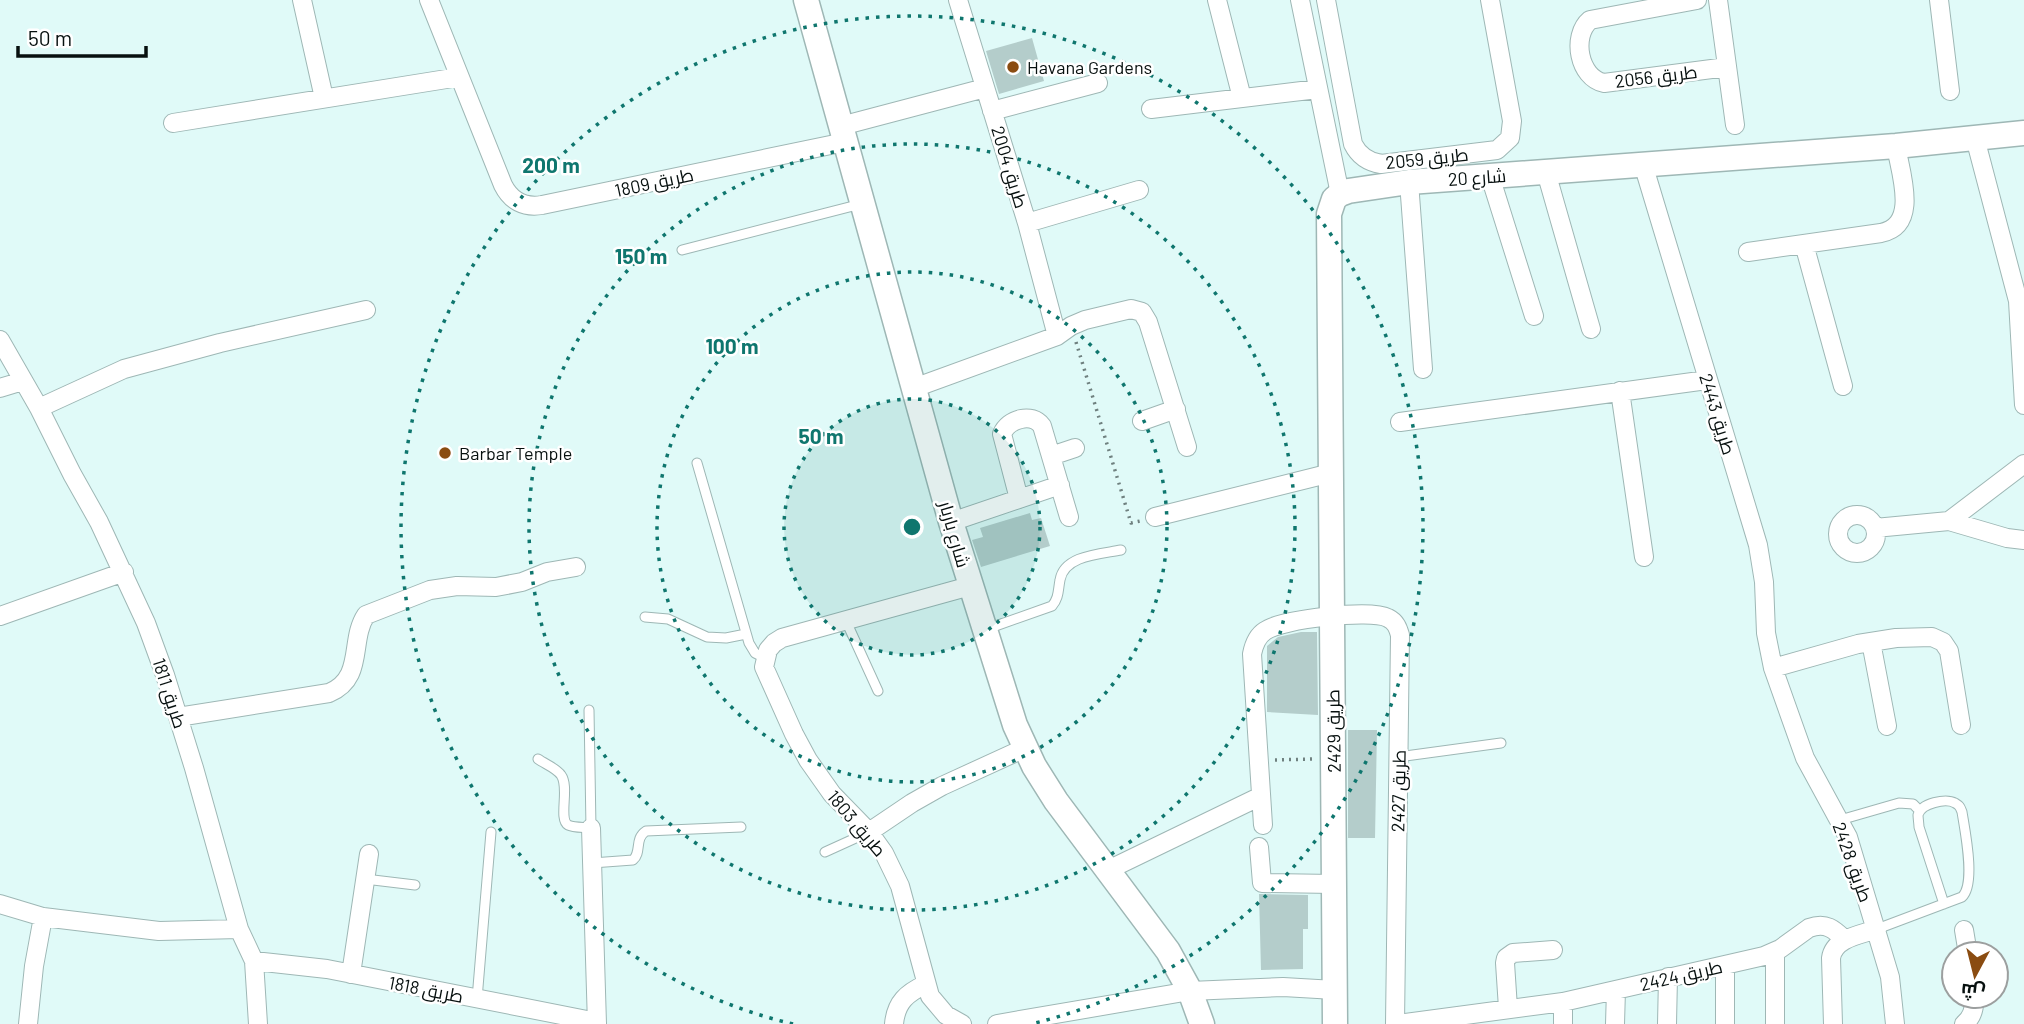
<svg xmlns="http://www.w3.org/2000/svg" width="2024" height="1024" font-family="Barlow,Cairo,sans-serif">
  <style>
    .building { fill: #b4cdcb }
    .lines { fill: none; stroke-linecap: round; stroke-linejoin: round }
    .lane-casing { stroke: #9eb7b5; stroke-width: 11 }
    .street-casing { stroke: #9eb7b5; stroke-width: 20 }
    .secondary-casing { stroke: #9eb7b5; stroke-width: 27 }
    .path { stroke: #6f807f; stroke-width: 3.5; stroke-dasharray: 2 5; stroke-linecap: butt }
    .lane { stroke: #fff; stroke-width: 9 }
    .street { stroke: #fff; stroke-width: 18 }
    .secondary { stroke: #fff; stroke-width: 24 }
    .ring { fill: none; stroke: #0f766e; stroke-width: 3.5; stroke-dasharray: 3.5 7 }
    .poi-dot { fill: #8a4c11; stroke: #fff; stroke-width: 2.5 }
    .labels { text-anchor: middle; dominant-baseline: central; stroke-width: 5; stroke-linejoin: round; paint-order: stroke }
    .poi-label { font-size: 18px; fill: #07100f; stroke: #fff; text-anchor: start }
    .street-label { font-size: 18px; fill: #07100f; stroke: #fff }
    .centre { fill: #0f766e; stroke: #fff; stroke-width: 3.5 }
    .ring-label { font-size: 21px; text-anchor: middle; font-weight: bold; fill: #0f766e; stroke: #fff; stroke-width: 5; stroke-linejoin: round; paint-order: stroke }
  </style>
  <rect width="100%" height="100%" fill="#e0faf8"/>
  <!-- building -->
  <path class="building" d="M1032 38 1044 81 999 94 986 51Z
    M1030 513 1032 520 1041 518 1050 546 981 567 972 540 983 537 980 528Z
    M1301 632H1317L1318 715 1267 712V646L1278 637Z
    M1348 730H1377L1375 838H1348Z
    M1259 894 1308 895V929H1303V969L1261 970Z"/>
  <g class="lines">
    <!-- lane casing -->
    <g class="lane-casing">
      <path id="lane" d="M682 250 861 204
        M697 463 749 643 755 653 765 658
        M645 617 668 619 707 637 726 638 746 634
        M846 621 878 691
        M987 629 1052 606C1059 598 1058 590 1060 580 1064 555 1101 554 1121 550
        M1398 757 1501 743
        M538 759C545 764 556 768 561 775 570 787 558 819 568 825 574 828 585 827 591 828L589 710
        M1840 820 1899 803 1913 804 1920 811
        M825 852 869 832
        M592 863 633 860C642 852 634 839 646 831L741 827
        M365 879 415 885
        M1877 929 1962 897C1976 884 1965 831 1962 812 1960 807 1960 806 1955 803 1946 798 1921 803 1918 815 1918 817 1919 825 1919 827L1944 904
        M477 999 491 832"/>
    </g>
    <!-- street casing -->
    <g class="street-casing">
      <path id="street" d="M302 0 324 98
        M429 0 503 185C511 201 524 208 542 205L845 142
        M958 0 1027 223 1057 336
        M1217 0 1242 98
        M1300 0 1340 194
        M1326 0 1353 144C1359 156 1368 162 1381 164L1497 150 1510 138 1512 121 1490 0
        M1697 0 1590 20C1571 36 1579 78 1604 83L1727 67
        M1718 0 1735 125
        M1939 0 1950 91
        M1151 109 1318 89
        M992 111 1098 83
        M173 123 459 77
        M841 126 985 88
        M1975 138 2018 301 2024 405
        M1643 164 1758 545 1764 582 1766 633 1773 668 1805 758 1848 837 1890 977 1895 1024
        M1546 172 1591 329
        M1490 176 1534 316
        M1409 182 1423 369
        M1027 223 1139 190
        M1804 244 1843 386
        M1748 252 1881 233C1920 225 1900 172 1896 146
        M0 340 39 408 72 474 99 522 146 623 165 675 194 768 239 929 254 961 258 1024
        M0 388 23 381
        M914 388 1057 336 1071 326 1085 320 1131 309 1142 312 1148 322 1187 447
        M1620 391 1644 557
        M39 408 124 369 220 343 366 310
        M1142 421 1176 409
        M1400 422 1707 380
        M1051 456 1075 448
        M2024 464 1949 521 2007 538 2024 540
        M1019 499 1002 434C1008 419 1032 412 1042 426L1069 517
        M1838 534a19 19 0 1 1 38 0a19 19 0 1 1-38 0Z
        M1155 517 1331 473
        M951 522 1060 485
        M1875 528 1949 521
        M0 616 124 572
        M1871 642 1887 726
        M1773 668 1858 644 1896 638 1932 637 1943 642 1949 651 1961 725
        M178 717 329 693C365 678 349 640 366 615L430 590 457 586 496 587 522 582 547 572 576 567
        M1263 825 1252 654C1254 644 1257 636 1265 631 1281 619 1371 609 1388 618 1396 622 1398 628 1400 635L1395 1024
        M591 828 597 1024
        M869 832 912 803 942 786 1025 748
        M1259 847 1262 883 1334 884
        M1108 870 1261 796
        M0 904 43 917 159 931 239 929
        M1964 930 1968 954
        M1775 952V1024
        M254 961 327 969 597 1022
        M351 974 369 854
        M1508 1008 1505 963 1506 958 1513 953 1553 950
        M28 1024 34 966 43 917
        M894 1024C896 1002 907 993 926 984
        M962 1024 946 1015 930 996 900 886 884 853 869 832 832 794 808 760 794 734 764 667 768 650 774 643 782 638 970 586
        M997 1024 1190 991 1283 987 1335 990
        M1398 1024 1563 1002 1764 956 1780 949 1809 928C1826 922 1834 929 1845 940
        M1563 1024V1002
        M1615 1024 1616 990
        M1667 1024 1668 977
        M1725 1024V965
        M1833 1024 1831 958C1834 938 1860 935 1877 929
        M1964 1024C1973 1017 1975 1007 1974 996"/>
    </g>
    <!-- secondary casing -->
    <g class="secondary-casing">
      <path id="secondary" d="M806 0 951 522 1015 725 1034 766 1056 801 1168 951 1190 991 1202 1024
        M1335 1024 1329 214 1334 199 1340 194 1348 191 1409 182 1896 146 2024 133"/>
    </g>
    <!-- path -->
    <path class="path" d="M1076 342 1131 523 1140 521
      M1275 760 1312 759"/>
    <!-- lane -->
    <use href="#lane" class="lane"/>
    <!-- street -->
    <use href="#street" class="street"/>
    <!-- secondary -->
    <use href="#secondary" class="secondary"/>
  </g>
  <!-- distance rings -->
  <circle cx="912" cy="527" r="128" fill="#0f766e" fill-opacity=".12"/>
  <g class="ring">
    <circle cx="912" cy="527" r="128"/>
    <circle cx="912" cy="527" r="255"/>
    <circle cx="912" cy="527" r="383"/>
    <path d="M793 1024A511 511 0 1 1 1031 1024"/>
  </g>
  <!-- markers -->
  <g class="poi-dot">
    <circle cx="1013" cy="67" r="7"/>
    <circle cx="445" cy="453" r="7"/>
  </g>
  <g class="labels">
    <!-- poi labels -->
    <g class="poi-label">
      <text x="1027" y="67">Havana Gardens</text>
      <text x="459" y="453">Barbar Temple</text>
    </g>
    <!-- street labels -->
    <g class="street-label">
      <text transform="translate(1656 76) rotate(-7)">طريق 2056</text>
      <text transform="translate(1427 158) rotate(-6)">طريق 2059</text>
      <text transform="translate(1010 167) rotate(73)">طريق 2004</text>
      <text transform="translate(1477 177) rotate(-4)">شارع 20</text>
      <text transform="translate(654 182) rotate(-12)">طريق 1809</text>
      <text transform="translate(1718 414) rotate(73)">طريق 2443</text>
      <text transform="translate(955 534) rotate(74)">شارع باربار</text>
      <text transform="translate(170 693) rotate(72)">طريق 1811</text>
      <text transform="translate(1333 731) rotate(-91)">طريق 2429</text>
      <text transform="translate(1398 791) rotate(-89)">طريق 2427</text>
      <text transform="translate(857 823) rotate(50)">طريق 1803</text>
      <text transform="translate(1853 862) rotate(70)">طريق 2428</text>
      <text transform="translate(1681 975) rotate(-13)">طريق 2424</text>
      <text transform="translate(426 989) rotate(11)">طريق 1818</text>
    </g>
  </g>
  <circle cx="912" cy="527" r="10" class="centre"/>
  <g class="ring-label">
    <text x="551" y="173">200 m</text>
    <text x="641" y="264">150 m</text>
    <text x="732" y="354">100 m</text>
    <text x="821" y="444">50 m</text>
  </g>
  <!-- north arrow -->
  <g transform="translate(1975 975) rotate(187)"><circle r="33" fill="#ffffff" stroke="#9c9f9f" stroke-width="2"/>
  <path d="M0-5L12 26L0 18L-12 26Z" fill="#8a4c11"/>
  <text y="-10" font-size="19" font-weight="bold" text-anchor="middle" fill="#07100f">ش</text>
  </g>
  <!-- scale -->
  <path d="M18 46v10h128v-10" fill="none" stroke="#07100f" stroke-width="3.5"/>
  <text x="28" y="46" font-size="21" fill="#07100f" stroke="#ffffff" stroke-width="5" paint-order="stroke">50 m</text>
</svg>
